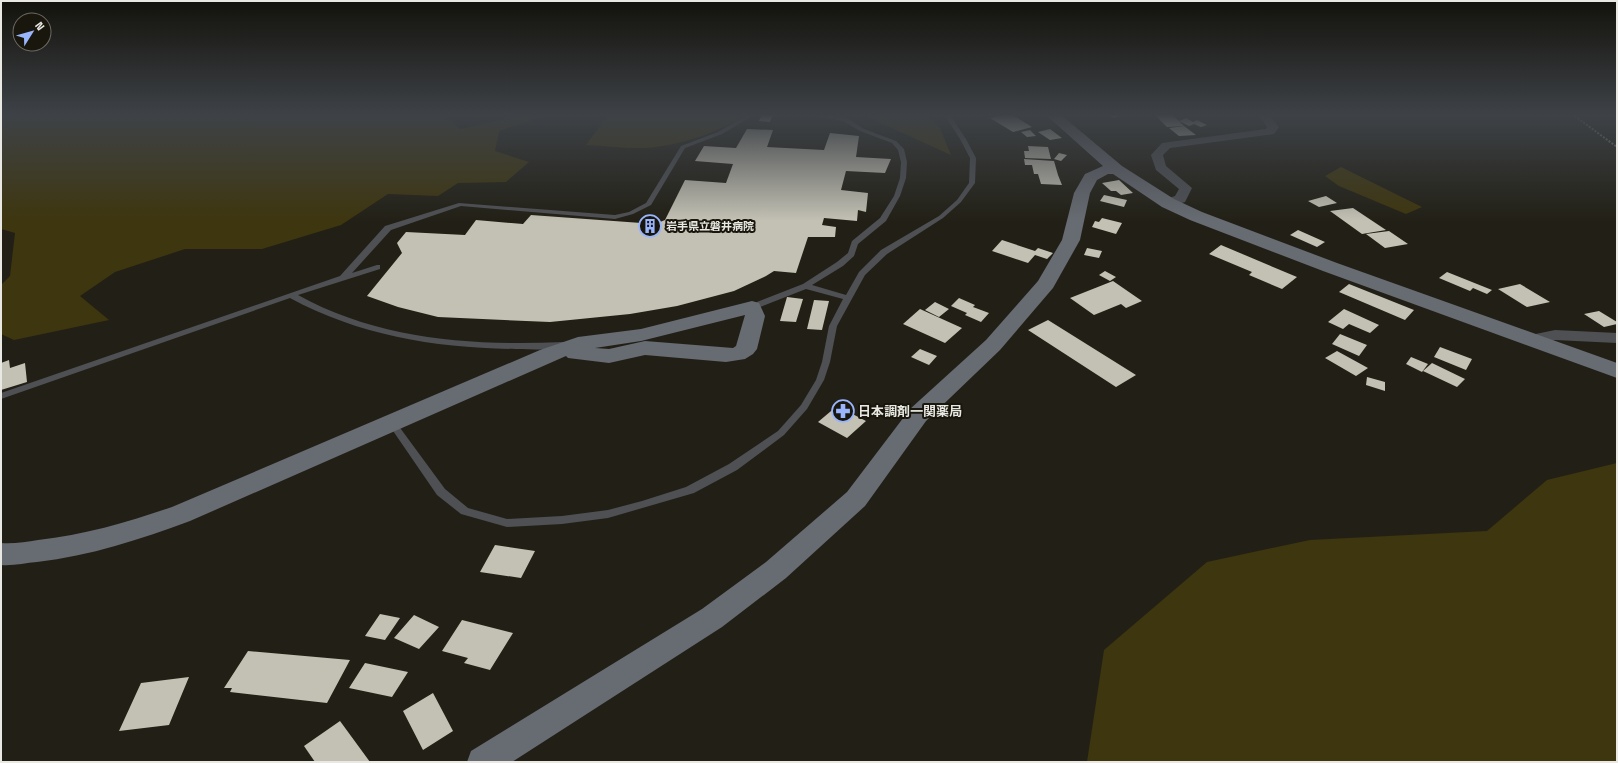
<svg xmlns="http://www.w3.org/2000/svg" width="1618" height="763" font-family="'Space Grotesk','Noto Sans JP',sans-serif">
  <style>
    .green { fill: #3e360f }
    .building { fill: #c3c1b4 }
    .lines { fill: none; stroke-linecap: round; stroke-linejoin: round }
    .path { stroke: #8d8c84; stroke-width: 2; stroke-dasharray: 2 1.5; stroke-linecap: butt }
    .lane { fill: #4e5054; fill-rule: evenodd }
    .street { fill: #4e5054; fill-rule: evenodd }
    .secondary { fill: #676b72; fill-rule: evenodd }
    .labels { text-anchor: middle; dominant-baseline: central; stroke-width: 4; stroke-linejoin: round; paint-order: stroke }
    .far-poi-label { font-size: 11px; font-weight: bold; fill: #e9e8e2; stroke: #18160d; text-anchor: start }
    .poi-label { font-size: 13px; font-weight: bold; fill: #e9e8e2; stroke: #18160d; text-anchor: start }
  </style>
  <rect width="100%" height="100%" fill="#222016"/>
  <!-- green -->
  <path class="green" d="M1 114H443L460 129 501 120 510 114H589L539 118 499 131 495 151 529 162 506 182 458 183 438 196 388 194 341 225 262 249H185L115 272 80 296 109 320 14 340 1 334V285L10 276 15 233 1 229Z
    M609 114H747C718 132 691 142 656 147 634 150 609 146 586 145Z
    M861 114H925L940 128 951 155Z
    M1341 167 1422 207 1406 214 1339 186 1325 176Z
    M1617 463V762H1087L1104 650 1207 562 1310 540 1487 531 1547 480Z"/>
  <!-- building -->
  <path class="building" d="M762 114 773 115 770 122 759 121Z
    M1007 114H1011L1032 127 1013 132 990 118Z
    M1105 114H1125L1114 118Z
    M1154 114H1171L1179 121 1186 118 1193 122 1197 120 1207 125 1201 127 1194 124 1189 126 1179 121 1184 126 1167 127Z
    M1184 126 1196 135 1179 136 1169 128Z
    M747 129 773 130 767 147 824 150 830 133 859 136 856 157 891 159 885 173 846 171 841 190 868 193 866 212 858 210 857 221 824 218 822 225 836 227 835 237H808L796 273 774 271 766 276 734 291 677 306 630 314 550 322 438 317 398 307 367 296 402 253 397 243 406 232 465 235 476 220 523 224 531 215 655 224 665 220 685 180 726 183 733 164 695 161 704 146 736 148Z
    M1050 129 1062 138 1050 140 1038 132Z
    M1030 130 1036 136 1027 137 1021 132Z
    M1028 146 1048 147 1051 159 1025 158 1024 151H1029Z
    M1059 153 1067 155 1061 161 1054 159Z
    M1024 159 1054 161 1058 175 1062 185 1041 184 1038 174H1034L1032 165H1025Z
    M1119 180 1133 193 1121 195 1116 191H1111L1102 183Z
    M1104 195 1127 200 1124 207 1100 201Z
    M1326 196 1337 203 1319 207 1308 201Z
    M1353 208 1386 230 1362 234 1330 211Z
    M1102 218 1122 223 1116 234 1092 227 1095 221 1099 222Z
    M1298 230 1325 242 1317 247 1290 235Z
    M1389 231 1408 244 1385 248 1366 234Z
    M1002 240 1035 251 1038 248 1053 253 1047 259 1035 255 1028 263 992 251Z
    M1221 245 1297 277 1282 289 1249 275 1252 272 1209 254Z
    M1087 248 1102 251 1099 258 1084 255Z
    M1105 271 1116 277 1110 281 1099 275Z
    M1447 272 1492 290 1487 294 1473 288 1470 291 1439 278Z
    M1113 281 1142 301 1126 308 1121 304 1094 315 1070 298Z
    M1349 284 1414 310 1405 320 1339 292Z
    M1520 284 1550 302 1527 307 1498 289Z
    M787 297 803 299 796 322 780 321Z
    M959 298 975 305 973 307 989 313 981 322 965 315 967 313 951 306Z
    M814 300 829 301 822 330 807 329Z
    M935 302 949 309 939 317 925 310Z
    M920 309 962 328 945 343 903 324Z
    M1344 309 1379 325 1370 333 1349 324 1343 329 1328 322Z
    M1599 311 1617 322V324L1604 327 1584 314Z
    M1048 320 1136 375 1116 387 1028 330Z
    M1340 334 1367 345 1359 356 1332 344Z
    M1440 347 1472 359 1466 370 1434 357Z
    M920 349 937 356 929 365 911 357Z
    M1337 351 1368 368 1356 376 1325 358Z
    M1411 357 1428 364 1422 372 1406 364Z
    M9 360 10 368 25 363 27 382 1 390V363Z
    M1432 363 1465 379 1457 387 1423 371Z
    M1367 377 1385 382V391L1366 385Z
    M837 406 866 421 847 438 818 422Z
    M495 545 535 551 521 578 480 572Z
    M380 614 400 618 385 640 365 636Z
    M414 615 439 627 419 649 394 638Z
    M462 620 513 633 490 670 464 663 468 658 442 651Z
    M248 651 350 660 327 703 230 692 232 688H224Z
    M365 663 408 672 392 697 349 688Z
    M189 677 169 725 119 731 141 683Z
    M433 693 453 731 423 750 403 711Z
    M340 721 370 762H315L304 746Z"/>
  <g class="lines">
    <!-- path -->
    <path class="path" d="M1572 114 1617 147"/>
    <!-- lane -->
    <path class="lane" d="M749 114H756L722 134 685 148 651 205 633 214 615 219 461 206 391 230 352 273 377 265H380V269L298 295C379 340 473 346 564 342L567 343 568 345 567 347C551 351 532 349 516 349 437 348 360 336 290 298L1 399V393L340 276 385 226 459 203 615 215 629 212 646 203 681 146 718 132Z
      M810 114H822L847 118 864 129 896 141 904 149 907 162 906 178 900 196 886 221 858 244 854 256 843 266 812 285 846 295 859 272 881 250 939 216 957 200 969 183 970 158 960 139 946 117 941 114 950 115 966 139 976 158 975 183 961 202 943 218 887 254 865 275 837 326 830 362 824 380 807 409 784 435 737 470 694 493 608 518 562 524 507 527 461 514 437 495 389 425 387 423 389 421H395L445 489 468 508 507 519 562 516 608 510 642 501 686 487 729 464 778 431 801 405 816 380 822 362 829 326 843 299 806 289 755 309H749L748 307 749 305 803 284 837 262 848 253 852 241 880 218 894 196 900 178 901 162 898 150 892 143 860 131 843 121 813 116Z"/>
    <!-- street -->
    <path class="street" d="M1258 114H1268L1279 127 1274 134 1170 148 1163 155 1166 166 1192 188 1185 202 1168 207 1163 206 1161 203 1163 200 1175 196 1179 189 1156 170 1151 155 1162 143 1266 129 1267 127Z
      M1555 330 1617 333V343L1555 340 1532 345 1526 344 1524 340 1526 336Z"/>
    <!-- secondary -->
    <path class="secondary" d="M1045 114H1060L1122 166 1174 199 1202 212 1337 263 1617 363V378L1323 271 1190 220 1162 207 1113 174H1108L1097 180 1090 193 1080 240 1053 288 1000 350 926 421 865 506 786 578 722 627 512 762H467L471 751 702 609 766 562 847 492 910 409 986 340 1038 281 1062 240 1074 193 1085 174 1103 166Z
      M752 301 759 303 765 316 757 349 753 354 745 359 726 362 645 355 609 363 568 358 566 356 190 521C141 539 90 556 37 562 25 563 13 566 1 565V543C13 544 26 542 38 540 84 535 128 522 172 507L540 350 578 337 641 329ZM745 315 736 346 733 348 645 341 609 349 595 348 641 341Z"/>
  </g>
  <!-- sky -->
  <linearGradient id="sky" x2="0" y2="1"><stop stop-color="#13120c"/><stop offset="0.52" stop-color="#3e4247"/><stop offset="1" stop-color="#3e4247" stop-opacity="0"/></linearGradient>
  <rect width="1618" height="221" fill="url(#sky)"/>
  <!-- icons -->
  <defs>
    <g id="building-ring" transform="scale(1.15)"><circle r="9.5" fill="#18160d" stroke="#98b5fd" stroke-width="1.5"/><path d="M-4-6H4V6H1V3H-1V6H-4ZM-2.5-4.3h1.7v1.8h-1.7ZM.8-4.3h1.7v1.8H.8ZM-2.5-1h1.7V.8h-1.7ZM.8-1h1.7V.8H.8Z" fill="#98b5fd"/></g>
    <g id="pharmacy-ring" transform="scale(1.15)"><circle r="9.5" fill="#18160d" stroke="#98b5fd" stroke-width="1.5"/><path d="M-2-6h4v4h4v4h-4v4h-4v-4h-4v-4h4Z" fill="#98b5fd"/></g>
  </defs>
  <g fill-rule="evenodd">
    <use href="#building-ring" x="650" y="226"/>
    <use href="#pharmacy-ring" x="843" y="411"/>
  </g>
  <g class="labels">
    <!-- far-poi labels -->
    <g class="far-poi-label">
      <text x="666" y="226">岩手県立磐井病院</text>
    </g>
    <!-- poi labels -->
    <g class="poi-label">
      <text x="858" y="411">日本調剤一関薬局</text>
    </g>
  </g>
  <!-- border -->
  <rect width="1618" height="763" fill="none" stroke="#e9e8e2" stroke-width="4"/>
  <!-- north arrow -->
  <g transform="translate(32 32) rotate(53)"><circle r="19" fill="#18160d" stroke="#6c6a62"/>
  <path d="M0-3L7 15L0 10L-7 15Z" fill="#98b5fd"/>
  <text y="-6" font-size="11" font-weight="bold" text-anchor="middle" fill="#e9e8e2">N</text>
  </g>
</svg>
